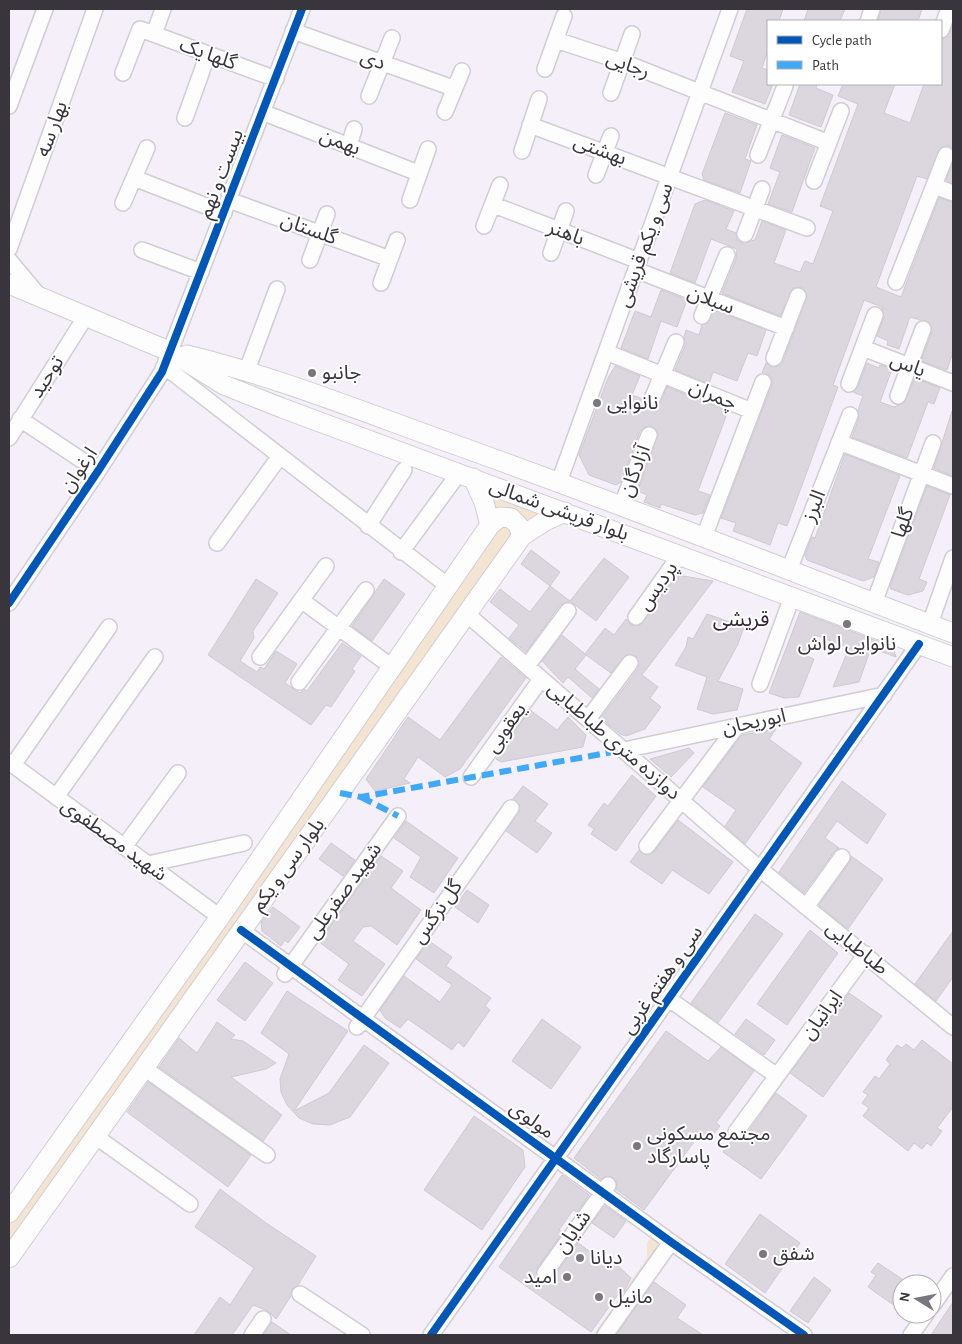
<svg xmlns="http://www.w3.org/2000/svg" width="962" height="1344" font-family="'Alegreya Sans','Noto Sans Arabic',sans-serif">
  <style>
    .green { fill: #f4e5d2 }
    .building { fill: #dcd7df; stroke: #cfcad2 }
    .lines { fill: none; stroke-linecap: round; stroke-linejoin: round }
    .minor-casing { stroke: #d1cdd5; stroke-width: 18 }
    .major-casing { stroke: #d1cdd5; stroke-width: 21 }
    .minor { stroke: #fdfdfe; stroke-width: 15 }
    .major { stroke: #fdfdfe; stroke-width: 19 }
    .quiet { stroke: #3fa9f5; stroke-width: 6; stroke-dasharray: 12 6; stroke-linecap: butt }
    .cycleway-casing { stroke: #fff; stroke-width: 11 }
    .cycleway { stroke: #0057b8; stroke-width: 8 }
    .poi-dot { fill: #7a767e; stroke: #fff; stroke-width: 2 }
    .labels { text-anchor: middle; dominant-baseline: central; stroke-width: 4; stroke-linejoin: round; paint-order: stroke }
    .street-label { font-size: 20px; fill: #39353d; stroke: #fff }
    .poi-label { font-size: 20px; fill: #39353d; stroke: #fff; text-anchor: start }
    .neighbourhood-label { font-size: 21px; fill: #2f2636; stroke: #fff }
  </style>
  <rect width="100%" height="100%" fill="#f4eff8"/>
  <!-- green -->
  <path class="green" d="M480 485 555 512 524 530 493 519Z
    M500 524 508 525 513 538 9 1254V1218Z
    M652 1235 662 1242 597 1334 595 1333 647 1258V1243Z"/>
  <!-- building -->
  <path class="building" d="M747 9H783L779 21H768V50L762 68 768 70V84H773L765 104 732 92 744 61 730 56Z
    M808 9H845L840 21H804Z
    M881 9H922L918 21H878Z
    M953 24V149L949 146 941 147 927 179 917 176 876 287 901 297 939 198 953 202V352L947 370 921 361 932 332 930 323 910 317 899 349 887 345 888 341 877 336 884 318 882 307 864 300 833 385 838 387 787 526 778 523 770 545 733 531 736 523 721 518 772 385V378L762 373 766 363 775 367 783 362 807 295 802 287 793 288 780 316 722 293 736 259 737 249 711 239 695 283 670 273 695 204 705 200 734 211 726 229 736 233 737 240 742 243 755 240 762 221 786 230 774 263 800 272 805 261 813 264 833 211 820 206 858 104 838 96 843 84H895L884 113 910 123 924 84H941V40L947 37Z
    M800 84H817L816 88 833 95 821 127 789 115Z
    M725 113 757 125 745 159 751 161 740 193 704 180 702 174Z
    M782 135 815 148 792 212 768 204 780 172 770 168Z
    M953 162V183L946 180Z
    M661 290 687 300 677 327 661 321 648 359 621 348 635 311 651 317Z
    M714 310 766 330 757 356 748 353 737 381 713 372 709 384 675 370 685 346 684 337 686 330 699 335 702 325 708 323Z
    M867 363 879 368 880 365 892 369 880 402 894 407 904 403 915 378 940 388 934 404 928 402 907 458 852 437 859 418 858 410 863 396 853 392 858 387Z
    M615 366 640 376 632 395 643 399 649 408 658 406 667 387 728 411 698 491 710 495 703 513 695 515 661 504 660 508 644 502 647 495 640 492 639 487 658 434 652 426H647L640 431 621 482 616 485 589 475 579 455 608 378Z
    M952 411H953V476L934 468Z
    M845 454 900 476 868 559 879 562 874 577 863 581 807 560 805 555 812 537 815 538Z
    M927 486 950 495 919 579 927 582 923 591 908 595 891 589 890 586Z
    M531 550 560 572 550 586 521 564Z
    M604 558 629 577 596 621 570 601Z
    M683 576 713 581 642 675 658 687 650 698 661 707 645 729 626 736 620 734 601 718 638 669 639 664 636 656 626 655 611 673 586 655 575 669 599 689 592 698 568 677 563 683 542 661 562 635 585 654 605 628 614 635 626 619 631 625H640L676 577Z
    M256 579 278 593 253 631 254 638 240 661 257 672 260 667 264 669 276 651 297 664 285 683 300 693 304 689 307 691 342 643 361 656 352 669 355 671 331 707 326 705 311 725 208 655Z
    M384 579 405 594 372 641 352 626Z
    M550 586 570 601 560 605 526 652 509 638 519 625 490 602 500 589 530 612Z
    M800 612 893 647 896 657 871 648 859 682 833 687 849 648 815 635 807 656 814 659 799 697 784 698 769 693Z
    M707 614 744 627 738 644 718 681 743 689 737 710 713 714 697 709 707 677 675 665 686 647 688 637 693 639Z
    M501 657 526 678 460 769 445 777 418 757 404 779 410 783 375 791 366 779 408 717 440 740Z
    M530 710 557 730 568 717 586 735 583 747 501 762 496 759Z
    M776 729 769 739 802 763 745 844 725 826 736 810 703 787 742 735Z
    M689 748 694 753 671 777 650 759Z
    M632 775 656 796 616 851 591 834 594 829 588 825 604 803 608 806Z
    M842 781 886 814 867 844 837 821 825 838 839 848 834 852 804 893 779 872Z
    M523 786 548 804 535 821 552 833 537 853 506 831 520 809 519 804 513 799Z
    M678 820 733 862 709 894 672 870 662 884 630 862 639 850 646 855 654 852Z
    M406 821 458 858 434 893 410 877 421 857 394 838Z
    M331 843 355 860 343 876 319 859Z
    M381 856 403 871 391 888 421 910 397 945 371 926 363 927 353 941 385 964 362 996 338 980 349 964 319 942Z
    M851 856 883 879 848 929 819 905 850 862Z
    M467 890 489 905 478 923 455 907Z
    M273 907 300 927 288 943 285 940 281 946 262 931 261 922Z
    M755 914 783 934 718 1023 691 1003Z
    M810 930 838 953 787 1025 757 1004Z
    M953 931V977L936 1001 915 984Z
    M429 941 452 957 446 966 491 998 485 1006 490 1010 464 1047 458 1042 452 1050 408 1019 400 1028 385 1018 380 1010 404 976 440 1002 452 985 416 959Z
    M245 962 273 983 245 1021 217 1000Z
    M287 991 348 1031 294 1111 329 1093 364 1045 389 1063 350 1117 330 1125 313 1124 299 1118 287 1105 281 1092 280 1079 289 1054 261 1033Z
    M849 993 882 1016 823 1097 790 1073Z
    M542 1019 581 1047 551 1089 512 1061Z
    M746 1019 775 1040 764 1055 735 1034Z
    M217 1022 235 1035 231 1039 243 1041 276 1063 266 1069 231 1077 282 1115 263 1141 159 1067 179 1038 197 1053Z
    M666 1031 708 1061 721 1047 754 1071 716 1123 720 1126 708 1141 699 1135 644 1210 616 1189 617 1182 614 1178 608 1176 601 1179 574 1158Z
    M922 1040 953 1064V1107L937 1128 942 1131 931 1146 927 1143 922 1149 914 1143 908 1151 863 1116 869 1108 862 1103 868 1095 863 1092 875 1076 879 1079 890 1064 886 1060 897 1045 902 1048 906 1044 914 1050Z
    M148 1082 251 1155 228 1187 127 1112Z
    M776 1093 807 1116 761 1179 723 1152 732 1140 739 1141 744 1138Z
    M474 1116 523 1150 525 1167 482 1230 424 1190Z
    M562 1175 589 1195 577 1212 573 1210 559 1230 563 1232 537 1268V1277L544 1282 552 1279 578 1243 606 1263 607 1261 614 1266 616 1264 631 1278 622 1295 619 1293 591 1332 499 1267Z
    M220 1189 266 1223 316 1256 298 1285 292 1289 291 1296 276 1319 268 1311 253 1305 232 1335H194L220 1297 230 1305 254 1268 195 1227Z
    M605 1206 626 1221 614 1238 592 1223Z
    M760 1214 800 1243 765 1293 725 1264Z
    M878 1263 902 1279V1311L868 1287 876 1275 871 1272Z
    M814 1277 831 1290 808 1323 790 1311Z
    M654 1282 686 1305 677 1318 703 1335H616Z
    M953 1302V1335H931Z
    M272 1322 291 1335H263Z"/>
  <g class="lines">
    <!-- minor casing -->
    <g class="minor-casing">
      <path id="minor" d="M868 21 872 9
        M941 30 949 9
        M293 31 453 88
        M154 34 163 9
        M556 40 623 62 829 143
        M545 69 564 16
        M123 73 140 29 276 79
        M611 93 632 34
        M369 96 392 38
        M9 106 45 9
        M262 112 418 173
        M445 112 462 71
        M185 118 208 54
        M530 125 807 228
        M349 146 354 129
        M522 151 539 99
        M758 155 785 86
        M596 175 611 136
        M134 178 224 213
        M814 181 841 111
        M934 186 953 193
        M229 200 390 259
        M410 200 428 149
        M123 203 147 148
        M494 205 639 261
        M484 226 500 185
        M745 234 762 189
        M9 249 95 9
        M142 250 201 272
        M551 253 566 211
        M9 260 40 297
        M310 260 327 214
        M636 270 786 328
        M896 282 946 155
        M381 283 397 240
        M702 316 727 255
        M863 348 953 383
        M606 352 752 411
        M774 358 798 296
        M164 366 448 586
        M247 370 277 289
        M849 384 875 315
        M898 396 923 329
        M652 399 676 342
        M20 419 98 471
        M9 438 86 316
        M839 442 953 486
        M559 482 730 9
        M621 507 649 435
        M368 526 404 470
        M704 537 763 382
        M217 543 280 456
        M401 552 459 473
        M789 570 850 415
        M301 600 392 667
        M9 603 98 471 162 372 302 9
        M874 603 933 443
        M468 615 760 869 953 1027
        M636 617 680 555
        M930 624 953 558
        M260 657 326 566
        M527 666 568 611
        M299 682 366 590
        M760 684 792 597
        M588 719 630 663
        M624 750 884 695
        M9 762 220 917
        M13 765 109 627
        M471 777 541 679
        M56 797 155 657
        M647 846 737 726
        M124 847 178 773
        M148 864 244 843
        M806 907 842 857
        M241 930 671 1242 804 1335
        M285 974 398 816
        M669 999 777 1076
        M357 1027 511 808
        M144 1068 267 1155
        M736 1132 866 954
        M95 1136 190 1204
        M545 1273 608 1185
        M300 1294 362 1335
        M932 1306 953 1276
        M252 1335 263 1319
        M431 1335 919 644
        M605 1335 671 1242
        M911 1335 926 1314"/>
    </g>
    <!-- major casing -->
    <g class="major-casing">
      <path id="major" d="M9 284 171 352 224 385 282 408 953 657
        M187 355C273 376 356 409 439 439 612 500 782 568 953 633
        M490 525 500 517 511 518 518 525 522 536
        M9 1213 220 917 490 525 484 502 473 478
        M9 1258 522 536 545 521 565 512"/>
    </g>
    <!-- minor -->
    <use href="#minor" class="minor"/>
    <!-- major -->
    <use href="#major" class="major"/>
    <!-- quiet -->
    <path class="quiet" d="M340 793 361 797 624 750
      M361 797 398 816"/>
    <!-- cycleway casing -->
    <g class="cycleway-casing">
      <path id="cycleway" d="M9 603 98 471 162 372 302 9
        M241 930 671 1242 804 1335
        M431 1335 919 644"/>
    </g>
    <!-- cycleway -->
    <use href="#cycleway" class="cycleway"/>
  </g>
  <!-- markers -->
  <g class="poi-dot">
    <circle cx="312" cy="373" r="5"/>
    <circle cx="597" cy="403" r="5"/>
    <circle cx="847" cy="624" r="5"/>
    <circle cx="637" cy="1146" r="5"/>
    <circle cx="763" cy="1254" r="5"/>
    <circle cx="580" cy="1258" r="5"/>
    <circle cx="567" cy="1277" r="5"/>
    <circle cx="599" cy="1297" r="5"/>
  </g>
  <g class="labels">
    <!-- street labels -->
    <g class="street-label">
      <text transform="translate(208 54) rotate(20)">گلها یک</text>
      <text transform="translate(373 60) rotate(20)">دی</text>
      <text transform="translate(628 65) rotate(20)">رجایی</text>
      <text transform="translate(52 129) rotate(-70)">بهار سه</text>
      <text transform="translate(340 142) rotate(21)">بهمن</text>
      <text transform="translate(600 150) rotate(20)">بهشتی</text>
      <text transform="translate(221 174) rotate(-69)">بیست و نهم</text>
      <text transform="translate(309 229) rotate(20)">گلستان</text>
      <text transform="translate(566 233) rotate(21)">باهنر</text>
      <text transform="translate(645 245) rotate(-70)">سی و یکم قریشی</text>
      <text transform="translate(711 300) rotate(21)">سبلان</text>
      <text transform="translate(908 365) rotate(21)">یاس</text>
      <text transform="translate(47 377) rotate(-57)">توحید</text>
      <text transform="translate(713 395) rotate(23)">چمران</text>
      <text transform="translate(79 470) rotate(-56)">ارغوان</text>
      <text transform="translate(635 471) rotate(-69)">آزادگان</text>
      <text transform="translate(814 506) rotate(-68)">البرز</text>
      <text transform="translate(559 510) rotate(20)">بلوار قریشی شمالی</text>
      <text transform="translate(903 523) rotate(-70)">گلها</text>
      <text transform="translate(658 586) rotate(-55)">پردیس</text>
      <text transform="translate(754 722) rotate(-12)">ابوریحان</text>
      <text transform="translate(506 728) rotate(-55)">یعقوبی</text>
      <text transform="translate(614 741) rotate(41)">دوازده متری طباطبایی</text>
      <text transform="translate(114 840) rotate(36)">شهید مصطفوی</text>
      <text transform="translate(288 865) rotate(-54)">بلوار سی و یکم</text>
      <text transform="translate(344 891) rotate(-54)">شهید صفرعلی</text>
      <text transform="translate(437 912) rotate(-55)">گل نرگس</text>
      <text transform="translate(857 948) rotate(39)">طباطبایی</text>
      <text transform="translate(662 980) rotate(-55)">سی و هفتم غربی</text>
      <text transform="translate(822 1015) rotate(-54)">ایرانیان</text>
      <text transform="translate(532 1120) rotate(36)">مولوی</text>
      <text transform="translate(573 1232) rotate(-55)">شایان</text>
    </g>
    <!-- poi labels -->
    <g class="poi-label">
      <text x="322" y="373">جانبو</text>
      <text x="607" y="403">نانوایی</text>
      <text x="847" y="644" text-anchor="middle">نانوایی لواش</text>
      <text x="647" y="1134">مجتمع مسکونی<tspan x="647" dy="23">پاسارگاد</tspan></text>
      <text x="773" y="1254">شفق</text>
      <text x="590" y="1258">دیانا</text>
      <text x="557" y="1277" text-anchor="end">امید</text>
      <text x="609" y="1297">مانیل</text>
    </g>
    <!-- neighbourhood labels -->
    <g class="neighbourhood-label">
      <text x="741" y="619">قریشی</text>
    </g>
  </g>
  <!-- border -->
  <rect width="962" height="1344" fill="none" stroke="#39353d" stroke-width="20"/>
  <!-- legend -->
  <rect x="767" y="20" width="175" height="65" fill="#ffffff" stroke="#b0aeb1"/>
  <rect x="777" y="36" width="25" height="8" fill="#0057b8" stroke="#b0aeb1"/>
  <text x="812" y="45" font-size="15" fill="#39353d">Cycle path</text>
  <rect x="777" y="61" width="25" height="8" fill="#3fa9f5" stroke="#b0aeb1"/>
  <text x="812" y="70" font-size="15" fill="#39353d">Path</text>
  <!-- north arrow -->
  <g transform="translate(917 1299) rotate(280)"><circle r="24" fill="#ffffff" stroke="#b0aeb1"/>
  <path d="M0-4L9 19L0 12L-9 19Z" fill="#7a767e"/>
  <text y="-8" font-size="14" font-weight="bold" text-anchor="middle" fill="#39353d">N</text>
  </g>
</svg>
